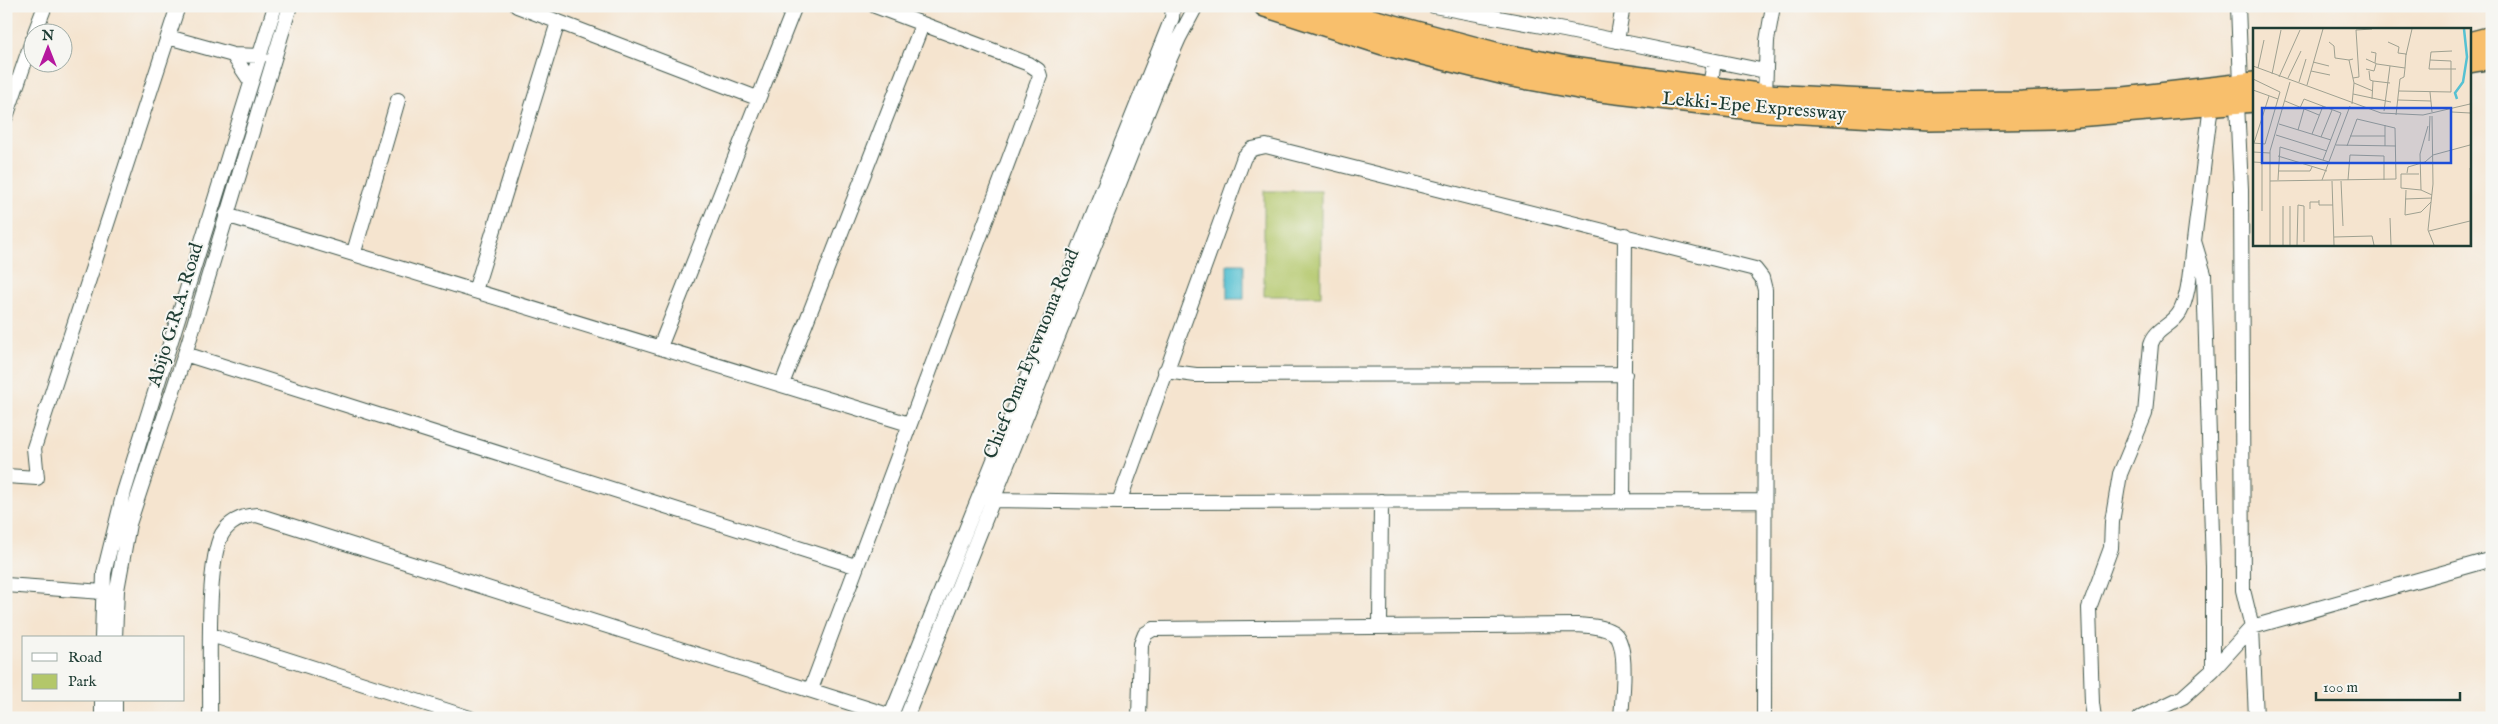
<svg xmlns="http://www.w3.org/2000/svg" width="2498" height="724" font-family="'IM FELL English',serif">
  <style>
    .green { fill: #b3c76a; stroke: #69824f }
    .water { fill: #56c1d2; stroke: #3a7f83 }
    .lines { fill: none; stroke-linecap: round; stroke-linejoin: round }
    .minor-casing { stroke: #3f564b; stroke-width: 16 }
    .highway-casing { stroke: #3f564b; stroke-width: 24 }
    .minor { stroke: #fff; stroke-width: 14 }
    .highway { stroke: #f8bf6c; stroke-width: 21 }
    .labels { text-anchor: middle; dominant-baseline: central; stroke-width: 4; stroke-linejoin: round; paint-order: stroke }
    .street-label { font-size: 19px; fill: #1f3d34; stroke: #f6f6f2 }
    .inset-river { fill: none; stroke: #56c1d2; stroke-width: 2.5 }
    .inset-road { fill: none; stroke: #9fa191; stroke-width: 1 }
    .view { fill: #1d4ed8; fill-opacity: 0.15; stroke: #1d4ed8; stroke-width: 2.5 }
    .inset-edge { fill: none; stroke: #1f3d34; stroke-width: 2.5 }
  </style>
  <rect width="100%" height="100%" fill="#f6f6f2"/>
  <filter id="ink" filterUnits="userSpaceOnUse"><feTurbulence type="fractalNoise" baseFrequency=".02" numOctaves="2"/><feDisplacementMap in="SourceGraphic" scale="10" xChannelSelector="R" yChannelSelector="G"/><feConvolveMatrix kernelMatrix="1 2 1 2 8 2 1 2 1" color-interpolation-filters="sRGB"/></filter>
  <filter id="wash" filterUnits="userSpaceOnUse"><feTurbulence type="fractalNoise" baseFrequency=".0096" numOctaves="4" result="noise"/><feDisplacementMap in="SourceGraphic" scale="20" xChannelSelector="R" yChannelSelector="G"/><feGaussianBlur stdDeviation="1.12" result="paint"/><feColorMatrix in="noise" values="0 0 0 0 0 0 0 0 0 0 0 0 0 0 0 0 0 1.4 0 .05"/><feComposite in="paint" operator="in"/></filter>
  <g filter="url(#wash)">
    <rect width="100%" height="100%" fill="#f5e4cf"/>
    <!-- green -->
    <path class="green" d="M1264 191H1321V296H1264Z"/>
    <!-- water -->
    <path class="water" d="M1227 264H1244V299H1227Z"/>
  </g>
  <g filter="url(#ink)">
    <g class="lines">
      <!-- minor casing -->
      <g class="minor-casing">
        <path id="minor" d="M517 6 757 98
          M1434 6 1564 30 1765 71
          M2238 6 2241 85
          M35 32 45 6
          M168 37 233 55 261 56
          M1617 41 1623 6
          M233 55 251 82
          M1710 86 1714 62
          M1765 95 1767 41 1773 6
          M2237 103 2241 189 2243 590 2252 627 2256 718
          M2211 105 2194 241 2204 274 2213 567V670
          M6 117 32 41
          M226 215 909 424
          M354 252 398 100
          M475 291 558 22
          M660 347 795 6
          M185 354 855 566
          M1165 371 1196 375 1625 374
          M782 384 922 25
          M6 476 37 478 34 448 178 6
          M981 495 993 500 1119 502 1764 501
          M1623 501 1625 235
          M1119 502 1244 157 1252 149 1266 146 1755 269 1762 278 1765 290 1764 718
          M6 585 103 592
          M1380 626 1381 501
          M211 635 470 718
          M102 638 104 573 124 492 275 6
          M115 638 117 590 129 524 185 354 290 6
          M811 689 1040 76 1038 70 1029 64 875 6
          M102 700V718
          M115 700V718
          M210 718C211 679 205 564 222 534 230 521 242 516 257 515L891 716
          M890 718 1172 18 1173 6
          M906 718 1160 81 1179 38 1196 6
          M1139 718 1141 644 1145 634 1153 629 1578 625C1589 626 1602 626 1612 632 1630 641 1622 699 1621 718
          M2094 718 2092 703 2089 608 2111 548 2112 522 2120 474 2145 414 2151 344C2156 328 2172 326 2180 312 2190 293 2190 266 2193 245
          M2140 718 2183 697 2213 670 2252 627 2492 559"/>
      </g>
      <!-- highway casing -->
      <g class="highway-casing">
        <path id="highway" d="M1265 6 1383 44 1513 76 1584 89 1768 111 1929 120 2053 118 2254 101
          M1320 6 1495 53 1571 68 1765 95 1925 103 2022 102 2124 98 2254 83
          M2469 43 2492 37
          M2469 62 2492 58"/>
      </g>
      <!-- minor -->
      <use href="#minor" class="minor"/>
      <!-- highway -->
      <use href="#highway" class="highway"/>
    </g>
  </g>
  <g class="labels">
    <!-- street labels -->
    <g class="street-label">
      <text transform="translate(1754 107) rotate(5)">Lekki-Epe Expressway</text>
      <text transform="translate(176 315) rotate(-73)">Abijo G.R.A. Road</text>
      <text transform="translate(1032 354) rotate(-68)">Chief Oma Eyewuoma Road</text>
    </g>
  </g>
  <!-- overview -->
  <g transform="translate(2253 28)">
    <rect width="218" height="218" fill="#f5e4cf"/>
    <path class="inset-river" d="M204 71 202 65 210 54 214 29 211 1"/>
    <path class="inset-road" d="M76 14 81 18 82 30 96 32M199 23 178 24 176 41H203M118 24 123 25 122 35M153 27 159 1M113 31 124 36 152 40 153 26 145 25 146 19 135 14M60 34 76 38M0 38 128 85 170 87 217 76M5 40 11 12M113 41 121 43 123 36M58 43 77 47M116 43 117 52 120 53 119 71M19 46 28 2M26 49 47 2M35 50 48 23M100 50 106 49 103 2 119 1M0 51 27 64 12 116 0 115M120 53 137 55M46 54 53 31M101 55 120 63M54 57 70 1M0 62 25 71M146 63 198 64V33L177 32M177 64 179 84M100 66 138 74M145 72 178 73M32 73 66 87M99 76 101 55 96 32 100 31M47 80 51 71 88 85 70 132M131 83 137 38M199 84 217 85M143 87 147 51 151 49 152 40M179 88 180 156 175 202 181 217M26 96 78 112M45 102 51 81M59 106 70 78M23 107 74 123M97 108H132M68 109 79 82M176 113 177 88M1 115 16 68M83 117 143 118M132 118V97M0 124 17 125M25 128 74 143M0 134 17 135M9 134V183M25 143H57L59 139M154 145 155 139 172 134 180 127 217 117M166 146H148V160L168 162 179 167M25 152 27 119 76 134M69 152 97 78M95 152 97 127 131 128V152M17 153 143 151 142 100 104 91 94 118M79 153 81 217M88 153 90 198M153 162 152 187 168 184 178 174M168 162 167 126 175 98M152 171 179 170M66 172V177H80M30 178V217M57 181V174H66M137 190 138 217M176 203 217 193M81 209 119 208 121 217M17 217V123L37 54M37 217V178M44 217 45 177 51 178V214M217 217V140"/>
    <path class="view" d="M9 80H198V135H9Z"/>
    <rect width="218" height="218" class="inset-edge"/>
  </g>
  <!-- margin -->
  <rect width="2498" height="724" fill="none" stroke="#f6f6f2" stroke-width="25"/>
  <!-- legend -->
  <rect x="22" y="636" width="162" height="65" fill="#f6f6f2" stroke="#a0aca6"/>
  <rect x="32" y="653" width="25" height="8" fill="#ffffff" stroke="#a0aca6"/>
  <text x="68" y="662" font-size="15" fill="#1f3d34">Road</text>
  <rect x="32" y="674" width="25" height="15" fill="#b3c76a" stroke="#a0aca6"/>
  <text x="68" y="686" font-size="15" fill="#1f3d34">Park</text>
  <!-- north arrow -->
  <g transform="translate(48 48)"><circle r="24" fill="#f6f6f2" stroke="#a0aca6"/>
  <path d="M0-4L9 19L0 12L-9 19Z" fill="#b5179e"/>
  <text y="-8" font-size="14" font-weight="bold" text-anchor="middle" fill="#1f3d34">N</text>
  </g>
  <!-- scale -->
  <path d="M2316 692v8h144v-8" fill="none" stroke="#1f3d34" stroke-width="2.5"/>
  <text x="2323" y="692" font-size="15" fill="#1f3d34" stroke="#f6f6f2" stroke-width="4" paint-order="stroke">100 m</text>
</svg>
